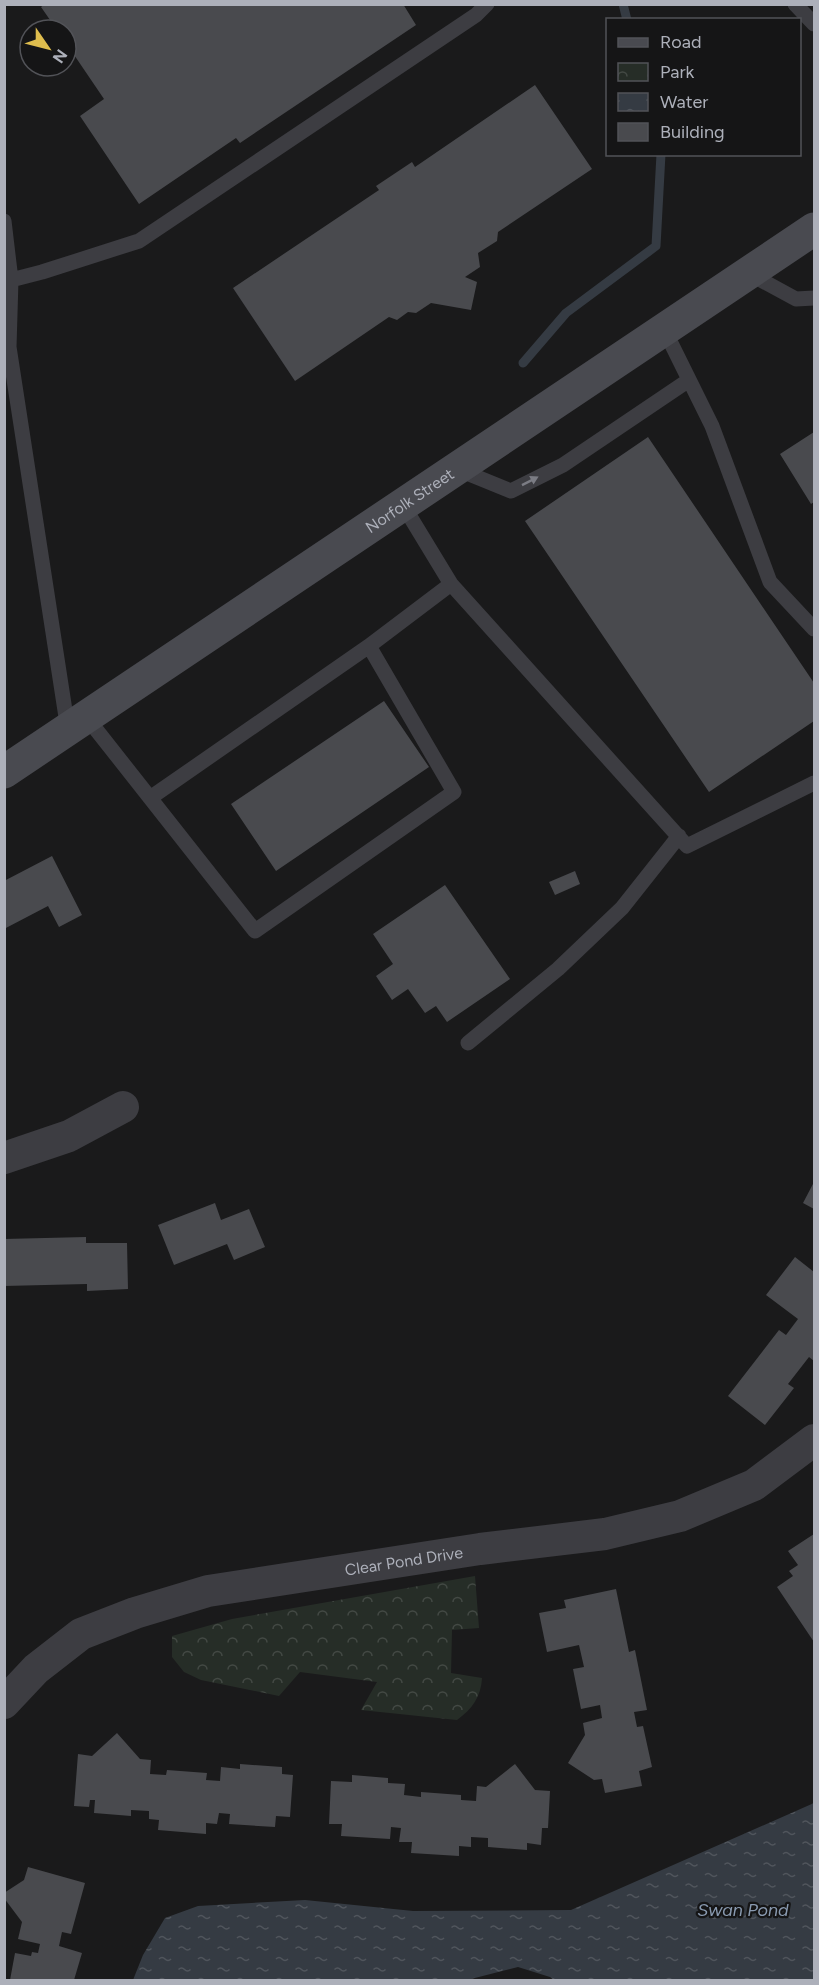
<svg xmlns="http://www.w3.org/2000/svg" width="819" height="1985" font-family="Figtree,sans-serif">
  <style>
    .park { fill: url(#park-crowns) }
    .water { fill: url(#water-ripples) }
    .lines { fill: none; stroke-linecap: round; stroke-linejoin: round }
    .stream { stroke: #353b43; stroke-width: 9 }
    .building { fill: #494a4e }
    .lane { stroke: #3d3d42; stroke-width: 15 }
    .street { stroke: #3d3d42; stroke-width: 32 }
    .secondary { stroke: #494a50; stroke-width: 33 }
    .oneway { fill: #7b7c84 }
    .labels { text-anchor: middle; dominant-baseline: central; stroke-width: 4.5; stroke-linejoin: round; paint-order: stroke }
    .street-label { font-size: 16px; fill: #adb0ba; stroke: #151516 }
    .water-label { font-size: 18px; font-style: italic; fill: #899ab0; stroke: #151516 }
  </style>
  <defs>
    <pattern id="park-crowns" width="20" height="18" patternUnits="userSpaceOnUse" patternTransform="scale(1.5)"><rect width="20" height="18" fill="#262d27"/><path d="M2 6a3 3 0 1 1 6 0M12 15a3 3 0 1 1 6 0" fill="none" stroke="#434944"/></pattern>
    <pattern id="water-ripples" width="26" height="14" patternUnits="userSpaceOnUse" patternTransform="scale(1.5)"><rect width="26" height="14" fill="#353b43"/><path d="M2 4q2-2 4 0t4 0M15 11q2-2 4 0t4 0" fill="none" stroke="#50555c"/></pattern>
  </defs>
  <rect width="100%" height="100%" fill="#1a1a1b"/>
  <!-- park -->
  <path class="park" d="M475 1576 479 1628 452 1630 451 1673 482 1678C481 1697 472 1709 457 1720L361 1710 377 1682 300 1672 279 1696 201 1680 184 1672 172 1657V1636L232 1619Z"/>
  <!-- water -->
  <path class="water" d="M814 1803V1980H554L550 1977 518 1967 467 1980H133L143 1955 165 1918 198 1906 305 1900 413 1911 571 1910Z"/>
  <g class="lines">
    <!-- stream -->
    <path class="stream" d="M623 4 627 20
      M523 363 566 313 656 246 661 154"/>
  </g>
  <!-- building -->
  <path class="building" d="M45 4H403L416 25 240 143 236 138 139 204 80 116 104 99 66 43V30H57L41 7Z
    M535 85 592 169 498 232 497 241 478 253 480 267 465 277 477 282 471 310 431 303 416 313 408 312 397 320 389 317 295 381 233 288 379 190 376 186 412 162 415 167Z
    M814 432V502L811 504 780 454Z
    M648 437 814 683V721L709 792 525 521Z
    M384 701 429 767 276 871 231 804Z
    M52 856 82 915 59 927 48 906 4 929V881Z
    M575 871 580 884 555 895 549 882Z
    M445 885 510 979 447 1022 436 1006 425 1013 408 989 392 1000 376 976 393 964 373 934Z
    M814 1182V1209L803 1203Z
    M215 1203 221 1220 249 1209 265 1247 234 1260 227 1244 174 1265 158 1225Z
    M86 1237V1243H127L128 1289 87 1291V1284L4 1286V1239Z
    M795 1257 814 1272V1361L809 1357 788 1384 794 1388 765 1425 728 1396 779 1330 786 1335 798 1319 766 1295Z
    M814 1534V1642L777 1587 793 1576 789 1571 798 1565 788 1551Z
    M616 1589 629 1652 635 1650 647 1710 634 1712 637 1727 643 1726 652 1767 639 1771 642 1786 605 1793 602 1779 594 1780 568 1763 585 1735 583 1723 602 1718 600 1705 581 1709 573 1669 584 1667 579 1645 547 1652 539 1613 566 1608 564 1600Z
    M117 1733 140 1759 151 1760 150 1774 166 1775 167 1770 207 1773 206 1780 220 1781 221 1767 240 1769V1764L282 1767V1774L293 1775 290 1817 276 1816 275 1827 229 1824 230 1814 219 1813 217 1824 206 1823V1834L158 1830 159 1820 149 1819V1811L131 1810V1816L94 1813 95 1800H90L89 1807 74 1806 78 1754 92 1756Z
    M515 1764 535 1790 550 1791 548 1828H542L541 1845 527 1843V1850L488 1847V1838L471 1837V1847L459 1846V1856L411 1853 412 1842H399L401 1828 391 1827 390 1839 341 1836 342 1824H329L331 1781 352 1782V1775L388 1778V1783L405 1784 404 1795 421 1797V1792L461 1795V1800L476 1801 477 1786 486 1787Z
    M28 1867 85 1883 71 1934 62 1932 59 1946 82 1953 74 1980H10L15 1953 31 1956 32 1952 38 1953 40 1944 18 1939 22 1922 4 1898V1893L24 1880Z"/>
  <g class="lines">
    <!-- lane -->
    <path class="lane" d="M795 4 814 24
      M4 221 11 280
      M748 273 796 299 814 298
      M664 329 712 426 770 582 814 629
      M457 469 511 491 563 465 689 380
      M451 584 687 846 814 783
      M87 718 255 931 454 792 369 646 451 584 403 505
      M68 730 9 347 11 280 42 272 139 241 476 15 487 4
      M150 798 369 646
      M468 1043 558 969 622 908 679 836"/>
    <!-- street -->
    <g class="street">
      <path d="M4 1158 69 1136 123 1107"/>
      <path id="s1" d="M4 1703 36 1669 81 1634 135 1613 208 1591 480 1549 605 1534 680 1516 754 1485 814 1440"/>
    </g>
    <!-- secondary -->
    <path class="secondary" id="s2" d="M4 772 814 229"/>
  </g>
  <!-- one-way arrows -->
  <defs><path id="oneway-solid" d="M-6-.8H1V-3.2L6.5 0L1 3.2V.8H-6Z" transform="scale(1.5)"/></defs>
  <use class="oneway" href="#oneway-solid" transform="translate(530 481) rotate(-27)"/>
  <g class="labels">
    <!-- street labels -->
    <g class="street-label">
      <text stroke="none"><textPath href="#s2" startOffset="488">Norfolk Street</textPath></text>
      <text stroke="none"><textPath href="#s1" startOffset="436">Clear Pond Drive</textPath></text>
    </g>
    <!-- water labels -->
    <g class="water-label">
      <text x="743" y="1910">Swan Pond</text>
    </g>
  </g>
  <!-- border -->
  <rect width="819" height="1985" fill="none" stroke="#adb0ba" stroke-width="12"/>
  <!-- legend -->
  <rect x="606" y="18" width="195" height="138" fill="#151516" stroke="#525358" stroke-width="1.5"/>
  <rect x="618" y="38" width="30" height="9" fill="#494a50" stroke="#525358" stroke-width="1.5"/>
  <text x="660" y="48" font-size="18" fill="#adb0ba">Road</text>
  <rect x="618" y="63" width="30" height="18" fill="url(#park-crowns)" stroke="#525358" stroke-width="1.5"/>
  <text x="660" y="78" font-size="18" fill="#adb0ba">Park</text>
  <rect x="618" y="93" width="30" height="18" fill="url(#water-ripples)" stroke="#525358" stroke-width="1.5"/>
  <text x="660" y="108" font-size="18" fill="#adb0ba">Water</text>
  <rect x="618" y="123" width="30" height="18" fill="#494a4e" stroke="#525358" stroke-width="1.5"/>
  <text x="660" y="138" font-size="18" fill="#adb0ba">Building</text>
  <!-- north arrow -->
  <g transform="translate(48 48) rotate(125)"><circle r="28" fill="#151516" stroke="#525358" stroke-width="1.5"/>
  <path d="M0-4.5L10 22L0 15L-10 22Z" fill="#dfbd4e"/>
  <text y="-9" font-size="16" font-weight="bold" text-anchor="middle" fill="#adb0ba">N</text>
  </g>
</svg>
